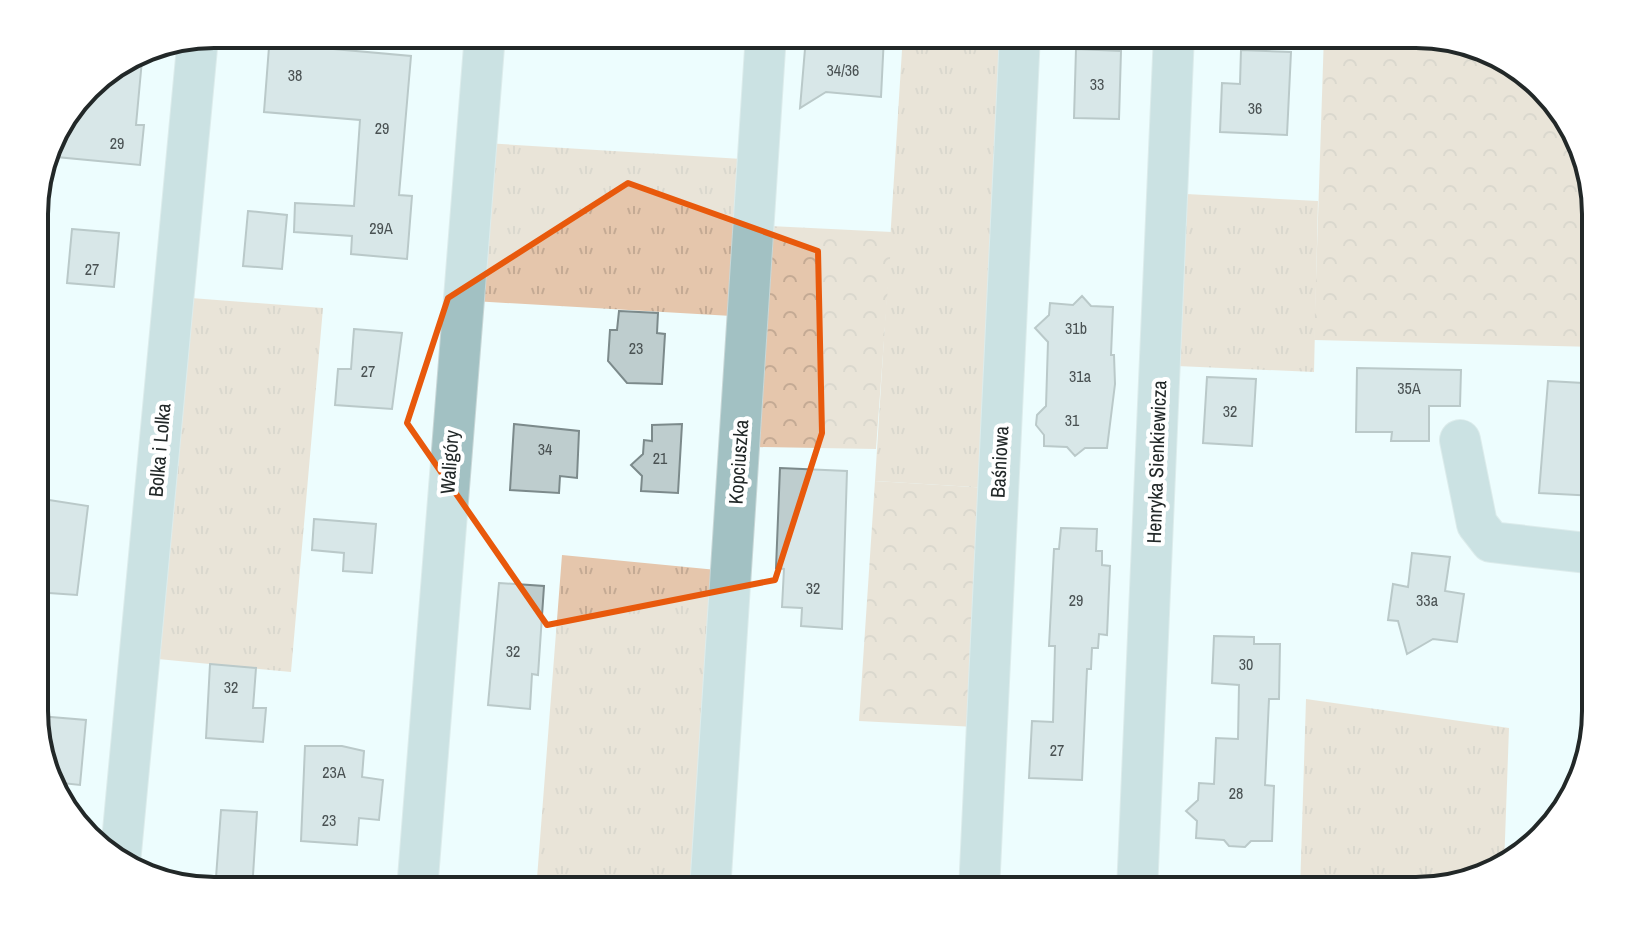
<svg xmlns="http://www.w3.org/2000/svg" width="1630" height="925" font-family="'Archivo Narrow',sans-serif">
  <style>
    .grass { fill: url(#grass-tufts) }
    .forest { fill: url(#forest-crowns) }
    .building { fill: #becdce; stroke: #7c8a8b; stroke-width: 2 }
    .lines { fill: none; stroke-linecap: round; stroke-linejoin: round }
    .minor-casing { stroke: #c8d7d7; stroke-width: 42 }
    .minor { stroke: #a2c1c3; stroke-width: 40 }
    .marked { fill: none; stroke: #e8590c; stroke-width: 6; stroke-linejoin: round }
    .labels { text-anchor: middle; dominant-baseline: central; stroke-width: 8; stroke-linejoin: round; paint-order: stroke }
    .number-label { font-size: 16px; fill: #495152 }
    .street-label { font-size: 20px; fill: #222828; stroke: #fff }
    .rim { fill: none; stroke: #222828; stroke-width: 4 }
  </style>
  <defs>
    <pattern id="grass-tufts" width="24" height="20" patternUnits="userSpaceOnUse" patternTransform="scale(2)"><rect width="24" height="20" fill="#e5c6ac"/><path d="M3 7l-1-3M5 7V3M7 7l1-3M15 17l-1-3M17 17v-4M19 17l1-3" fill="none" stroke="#c4aa94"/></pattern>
    <pattern id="forest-crowns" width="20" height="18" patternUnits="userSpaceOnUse" patternTransform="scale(2)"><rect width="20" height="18" fill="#e5c6ac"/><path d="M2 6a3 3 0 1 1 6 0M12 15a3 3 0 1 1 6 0" fill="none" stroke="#c4aa94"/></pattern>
  </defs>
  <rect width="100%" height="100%" fill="#edfdfe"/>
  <!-- grass -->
  <path class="grass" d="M903 34H1012L989 488 875 481Z
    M485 143 742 159 732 316 473 301Z
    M1186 194 1318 201 1314 372 1177 366Z
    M191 298 323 308 291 672 158 659Z
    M562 555 717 570 699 891H536Z
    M1306 699 1509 728 1504 867 1428 891H1300Z"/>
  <!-- forest -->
  <path class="forest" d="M1324 34H1417L1506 58 1566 114 1596 202V347L1314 340Z
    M770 226 892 232 876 449 756 447Z
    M875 481 989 488 976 727 859 721Z"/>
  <!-- building -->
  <path class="building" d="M270 34 324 36 323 48 411 56 399 195 412 196 407 259 351 254 352 236 294 232 295 203 354 206 360 120 264 112Z
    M819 34 884 36 881 97 826 92 800 108 805 49H818Z
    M143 49 136 125H144L140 165 46 156 53 134 95 79Z
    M1076 49 1121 51 1119 119 1074 118Z
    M1241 50 1291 52 1287 135 1220 132 1222 83 1240 84Z
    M248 211 287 215 282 269 243 266Z
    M72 229 119 233 114 287 67 283Z
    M1082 296 1091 306 1113 307 1111 355H1114L1115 384 1107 448H1085L1075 456 1067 447 1044 446V435L1036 425 1037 415 1046 406 1048 342 1035 328 1049 315 1050 303 1073 305Z
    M619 311 658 313 657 333 665 334 662 384 627 383 608 361 610 330H617Z
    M354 329 402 333 392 409 335 405 338 369H351Z
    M1357 368 1461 370 1460 406H1429V441H1391L1392 432H1356Z
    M1207 377 1256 379 1252 446 1203 443Z
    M1548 381 1583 383V444L1596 445V496L1539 493Z
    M514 424 579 431 577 478 560 476 559 493 510 490Z
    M682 424 678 493 641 491 642 476 631 465 643 454 644 440 652 441V425Z
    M780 468 847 471 842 629 801 626 802 608 782 607 784 569 776 568Z
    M49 500 88 506 77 595 35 592V551L42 552Z
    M314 519 376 524 372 573 343 571 344 553 312 550Z
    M1061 528 1097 529 1096 551H1102V565L1110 566 1107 635 1099 634 1098 648H1092L1091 669H1087L1082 780 1029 778 1032 721 1053 722 1055 646H1049L1054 549H1059Z
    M1412 553 1450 557 1445 591 1464 594 1457 642 1433 639 1407 654 1398 621 1388 620 1393 584 1408 587Z
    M499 583 544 586 538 675 532 674 530 709 488 705Z
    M1214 636 1254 637V644H1280L1279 699H1269L1265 785 1274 786 1272 841H1251L1245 847 1229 846 1224 840 1196 838 1197 821 1186 811 1198 800 1199 783 1214 784 1216 738 1238 739 1239 685 1212 683Z
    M210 664 256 668 253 708H266L263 742 206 738Z
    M39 716 86 720 80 785 53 782 37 738Z
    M305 746H342L364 751 362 777 383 780 379 820 359 818 357 845 301 841Z
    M221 810 257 812 252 891H215Z"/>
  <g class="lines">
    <!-- minor casing -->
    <g class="minor-casing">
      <path id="minor" d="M1460 440 1477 524 1491 542 1596 554
        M120 863 198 37
        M417 891 485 34
        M710 891 766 34
        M979 891 1020 34
        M1137 891 1174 34"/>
    </g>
    <!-- minor -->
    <use href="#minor" class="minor"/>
  </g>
  <!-- marked area -->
  <path d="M0 0H1630V925H0ZM628 183 818 251 822 433 775 580 547 625 407 423 448 298Z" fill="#edfdfe" fill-opacity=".55" fill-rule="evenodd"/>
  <path class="marked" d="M628 183 818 251 822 433 775 580 547 625 407 423 448 298Z"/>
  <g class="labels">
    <!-- number labels -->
    <g class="number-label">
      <text x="843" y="70">34/36</text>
      <text x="295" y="75">38</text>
      <text x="1097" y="84">33</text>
      <text x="1255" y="108">36</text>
      <text x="382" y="128">29</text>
      <text x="117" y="143">29</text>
      <text x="381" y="228">29A</text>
      <text x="92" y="269">27</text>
      <text x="1076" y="328">31b</text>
      <text x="636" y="348">23</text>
      <text x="368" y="371">27</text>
      <text x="1080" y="376">31a</text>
      <text x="1409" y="388">35A</text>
      <text x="1230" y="411">32</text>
      <text x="1072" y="420">31</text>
      <text x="545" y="449">34</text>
      <text x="660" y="458">21</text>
      <text x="813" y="588">32</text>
      <text x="1076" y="600">29</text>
      <text x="1427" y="600">33a</text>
      <text x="513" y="651">32</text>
      <text x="1246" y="664">30</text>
      <text x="231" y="687">32</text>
      <text x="1057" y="750">27</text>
      <text x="334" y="772">23A</text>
      <text x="1236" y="793">28</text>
      <text x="329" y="820">23</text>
    </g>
    <!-- street labels -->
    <g class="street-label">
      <text transform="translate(159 450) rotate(-85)">Bolka i Lolka</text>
      <text transform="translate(449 462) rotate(-86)">Waligóry</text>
      <text transform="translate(738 462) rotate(-86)">Kopciuszka</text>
      <text transform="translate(999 462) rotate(-87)">Baśniowa</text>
      <text transform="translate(1156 462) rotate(-88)">Henryka Sienkiewicza</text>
    </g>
  </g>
  <!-- crop -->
  <path d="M0 0H1630V925H0ZM214 48H1416A166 166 0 0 1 1582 214V711A166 166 0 0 1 1416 877H214A166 166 0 0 1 48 711V214A166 166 0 0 1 214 48Z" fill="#fff" fill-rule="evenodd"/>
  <path class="rim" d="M214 48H1416A166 166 0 0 1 1582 214V711A166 166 0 0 1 1416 877H214A166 166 0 0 1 48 711V214A166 166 0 0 1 214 48Z"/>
</svg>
